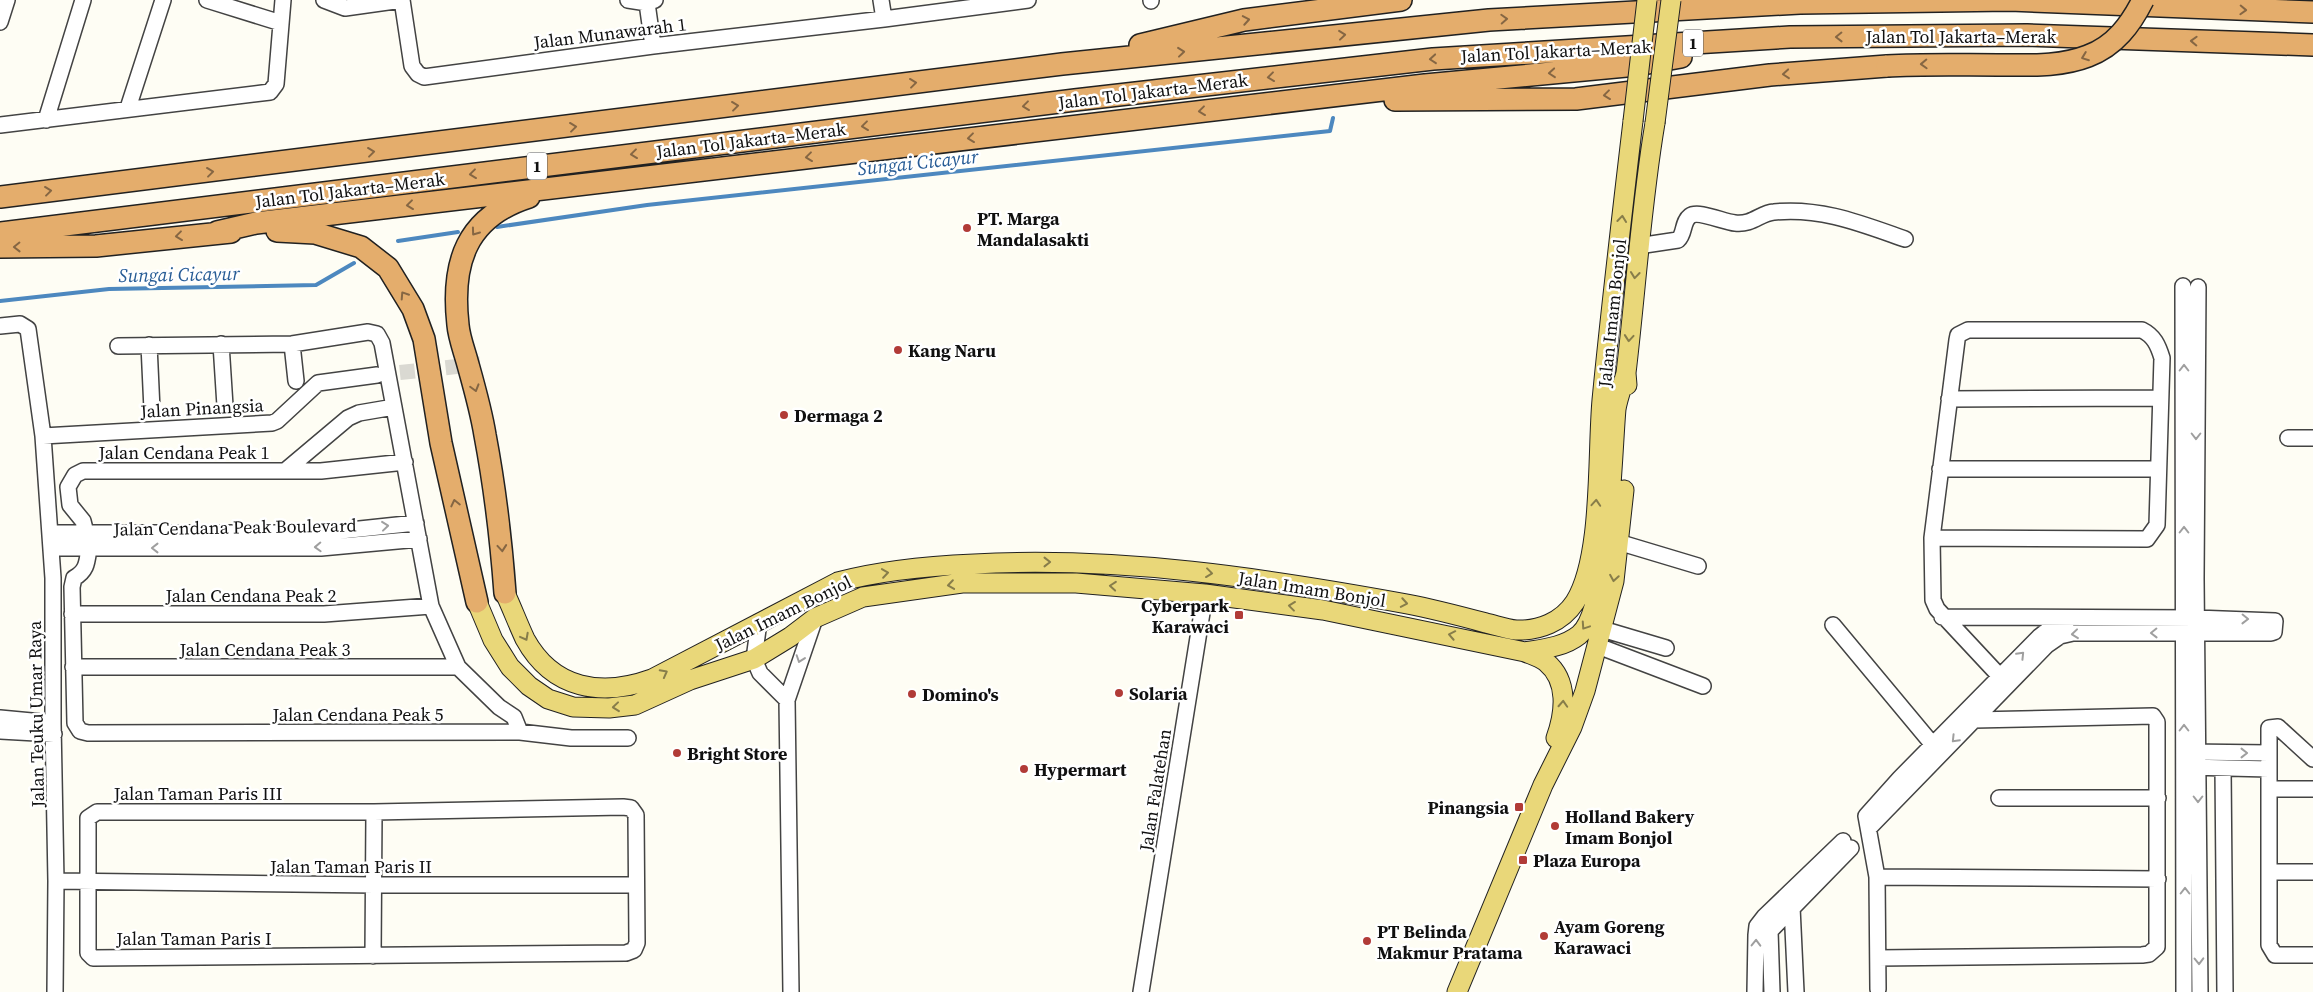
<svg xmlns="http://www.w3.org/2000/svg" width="2313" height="992" font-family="'Source Serif 4',serif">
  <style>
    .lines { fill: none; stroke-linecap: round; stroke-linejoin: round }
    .stream { stroke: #4d88bf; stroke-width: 4 }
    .minor-tunnel { stroke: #dad9d2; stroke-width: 15; stroke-dasharray: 15 8; stroke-linecap: butt }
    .minor-casing { stroke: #434343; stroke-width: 18 }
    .major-casing { stroke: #212121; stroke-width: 21 }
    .highway-casing { stroke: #212121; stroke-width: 24 }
    .minor { stroke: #fff; stroke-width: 15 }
    .major { stroke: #e9d779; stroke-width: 19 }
    .highway { stroke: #e4ad6c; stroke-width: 21 }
    .major-bridge-casing { stroke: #212121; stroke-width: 21; stroke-linecap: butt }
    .highway-bridge-casing { stroke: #212121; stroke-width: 24; stroke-linecap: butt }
    .major-bridge { stroke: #e9d779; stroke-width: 19 }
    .highway-bridge { stroke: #e4ad6c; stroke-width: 21 }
    .oneway { stroke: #856643 }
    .oneway2 { stroke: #877d4a }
    .oneway3 { stroke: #9f9f9f }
    .poi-dot { fill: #b13b37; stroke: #fff; stroke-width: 2 }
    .labels { text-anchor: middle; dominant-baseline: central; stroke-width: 5; stroke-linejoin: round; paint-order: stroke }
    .shield { fill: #fff; stroke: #585858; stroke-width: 1 }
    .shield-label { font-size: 16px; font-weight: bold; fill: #101010 }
    .street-label { font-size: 18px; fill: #101010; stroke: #fff }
    .poi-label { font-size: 18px; font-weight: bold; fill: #101010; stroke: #fff; text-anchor: start }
    .water-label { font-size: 19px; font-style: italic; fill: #265b95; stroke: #fff }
  </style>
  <rect width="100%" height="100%" fill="#fefdf4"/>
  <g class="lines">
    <!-- stream -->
    <path class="stream" d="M497 227 647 205 1330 131 1333 118
      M398 241 458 232
      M0 301 109 289 316 285 354 263"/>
    <!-- minor-tunnel -->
    <path class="minor-tunnel" d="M377 375 480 364"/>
    <!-- minor casing -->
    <g class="minor-casing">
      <path id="minor" d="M207 0 281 23
        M324 0 345 8 402 0
        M402 0 412 66 418 74 424 77 653 46 884 19 881 0
        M628 0 647 3 655 0
        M1151 0V1
        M647 3 653 46
        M884 19 1028 0
        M0 22 7 0
        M128 108 163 0
        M46 120 83 0
        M0 125 270 92 276 84 283 0
        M1638 246 1678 240C1685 234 1682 222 1690 216 1698 210 1724 222 1735 223 1753 225 1760 213 1774 212 1821 207 1862 224 1905 239
        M2183 286 2184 992
        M2198 287 2196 579 2200 992
        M0 326 20 324 28 329 43 436 53 578V723L56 881 55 992
        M1968 330H2142C2154 336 2158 345 2162 358L2157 525 2147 539 1932 538 1957 340 1958 335Z
        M221 344 225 406
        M292 344 296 381
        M149 345 152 410
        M118 346 292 344 368 332 377 334 382 343 431 606 458 667 499 707 514 717 520 732
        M1949 399 2160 398
        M43 436 272 423 277 421 318 383 377 375
        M2288 438H2313
        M1940 469H2158
        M285 471 348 418 359 413 394 407
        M50 533H322L416 523
        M86 533 83 521 70 505 68 487 75 475 83 471H321L405 462
        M1932 538 1933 600 1937 609 2007 684
        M1618 542 1698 566
        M52 548H321L419 539
        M89 548C87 562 87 571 74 578L72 587 75 723 80 731 88 733 520 732 571 738H628
        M72 614H324L431 606
        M759 622 754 659 760 673 787 700
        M1833 625 1933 745
        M1602 629 1666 648
        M1598 646 1703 686
        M73 667H458
        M0 718 53 723
        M0 731 54 734
        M2188 752 2269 753
        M2313 759 2278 727 2269 728V945L2275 955H2313
        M2188 767 2269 769
        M2223 768 2225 992
        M2269 789H2313
        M1999 798H2158
        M623 807 631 808 636 815 637 943 634 950 626 953 93 958 88 953V818L97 812H374Z
        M1869 828 2047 645 2060 636 2073 633H2271L2274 632 2275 621 2196 618 1942 617
        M2270 872H2313
        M1877 877 2158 879
        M56 881 374 885H635
        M1789 905 1792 907 1796 992
        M373 956 374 812
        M1878 958 2142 955 2149 954 2157 947V722L2153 716 1974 720 1964 713
        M1878 989 1877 877 1866 816 1900 778 2039 637 2052 627 2068 620
        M791 992 787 700 815 618
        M1141 992 1205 594
        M1755 992 1756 935 1757 926 1764 917 1843 841
        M1772 992 1770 931 1851 848"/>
    </g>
    <!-- major casing -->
    <g class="major-casing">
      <path id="major" d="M1627 385 1626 373C1636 289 1641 206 1655 123
        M505 593C512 608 518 624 525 639 553 690 602 697 652 679L838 582C882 570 929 566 974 564 1119 556 1265 578 1407 604 1433 609 1460 616 1486 623 1495 625 1506 629 1516 630 1539 631 1562 622 1575 602 1603 557 1597 455 1602 400 1611 307 1622 214 1633 121
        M477 602 493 640 510 667 529 686 548 699 573 707 609 708 635 705 690 680 754 659 790 637 815 618 863 597 962 583H1076L1205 594 1323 610 1525 652C1543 649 1564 647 1579 635 1609 611 1612 452 1616 409 1618 397 1623 385 1626 373
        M1525 652C1532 655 1540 657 1546 662 1569 681 1565 713 1556 738
        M1457 992 1543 785 1572 727 1585 691 1614 581 1624 490"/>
    </g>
    <!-- highway casing -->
    <g class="highway-casing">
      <path id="highway" d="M1140 45 1244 20 1401 0
        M1395 100 1576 99 1770 75 1887 66
        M0 197 1062 64 1489 20 1800 3 2010 0 2313 12
        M277 231 315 233 361 247 388 268 413 309 424 339 441 443 477 602
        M217 232 256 223 1425 85 1637 65 1681 57
        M0 233 1075 100 1433 59 1790 37 2027 35 2313 45
        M0 247 96 246 231 232
        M505 593C501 539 495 488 485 435 481 410 474 386 467 361 464 350 459 337 458 325 451 263 466 217 529 197"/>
    </g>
    <!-- minor -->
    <use href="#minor" class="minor"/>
    <!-- major -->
    <use href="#major" class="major"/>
    <!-- highway -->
    <use href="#highway" class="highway"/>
    <!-- major-bridge casing -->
    <g class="major-bridge-casing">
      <path id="major-bridge" d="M1633 121 1647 0
        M1655 123 1671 0"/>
    </g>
    <!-- highway-bridge casing -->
    <g class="highway-bridge-casing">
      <path id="highway-bridge" d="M1887 66C1924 64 1960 65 1998 65 2028 65 2060 67 2088 56 2115 46 2131 24 2143 0"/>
    </g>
    <!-- major-bridge -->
    <use href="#major-bridge" class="major-bridge"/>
    <!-- highway-bridge -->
    <use href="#highway-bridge" class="highway-bridge"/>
  </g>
  <!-- one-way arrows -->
  <defs><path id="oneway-chevron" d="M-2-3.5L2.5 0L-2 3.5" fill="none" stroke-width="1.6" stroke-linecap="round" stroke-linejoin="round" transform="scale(1.25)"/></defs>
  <g class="oneway">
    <use href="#oneway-chevron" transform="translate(2243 10) rotate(2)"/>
    <use href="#oneway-chevron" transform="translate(1504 19) rotate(-3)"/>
    <use href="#oneway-chevron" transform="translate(1246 20) rotate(-10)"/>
    <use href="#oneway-chevron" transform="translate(1342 35) rotate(-6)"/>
    <use href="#oneway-chevron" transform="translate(1839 37) rotate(179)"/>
    <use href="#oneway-chevron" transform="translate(2194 41) rotate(-178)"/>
    <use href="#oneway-chevron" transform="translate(1181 52) rotate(-6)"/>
    <use href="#oneway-chevron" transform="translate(2085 57) rotate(159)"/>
    <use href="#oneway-chevron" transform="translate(1433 59) rotate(175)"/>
    <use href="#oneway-chevron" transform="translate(1924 64) rotate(178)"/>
    <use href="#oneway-chevron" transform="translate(1552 73) rotate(175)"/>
    <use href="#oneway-chevron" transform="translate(1786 74) rotate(175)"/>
    <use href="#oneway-chevron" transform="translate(1271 77) rotate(173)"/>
    <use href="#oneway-chevron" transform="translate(913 83) rotate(-7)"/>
    <use href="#oneway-chevron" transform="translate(1607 95) rotate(173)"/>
    <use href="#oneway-chevron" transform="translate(735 106) rotate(-7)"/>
    <use href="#oneway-chevron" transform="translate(1026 106) rotate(173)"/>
    <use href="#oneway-chevron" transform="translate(1202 111) rotate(173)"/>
    <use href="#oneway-chevron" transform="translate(865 126) rotate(173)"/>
    <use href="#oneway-chevron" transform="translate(573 127) rotate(-7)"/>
    <use href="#oneway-chevron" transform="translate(971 138) rotate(173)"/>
    <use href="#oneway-chevron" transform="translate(371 152) rotate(-7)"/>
    <use href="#oneway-chevron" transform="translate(634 154) rotate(173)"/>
    <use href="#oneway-chevron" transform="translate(809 157) rotate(173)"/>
    <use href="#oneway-chevron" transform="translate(210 172) rotate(-7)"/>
    <use href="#oneway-chevron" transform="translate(473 174) rotate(173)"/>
    <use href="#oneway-chevron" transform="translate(48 191) rotate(-7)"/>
    <use href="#oneway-chevron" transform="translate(410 205) rotate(173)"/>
    <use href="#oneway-chevron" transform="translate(475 232) rotate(126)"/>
    <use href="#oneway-chevron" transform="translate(179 236) rotate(173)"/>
    <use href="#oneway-chevron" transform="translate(17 247) rotate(179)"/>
    <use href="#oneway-chevron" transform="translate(404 295) rotate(-123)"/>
    <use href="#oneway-chevron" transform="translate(475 388) rotate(74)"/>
    <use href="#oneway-chevron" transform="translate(455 503) rotate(-103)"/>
    <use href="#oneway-chevron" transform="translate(502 548) rotate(85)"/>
  </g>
  <g class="oneway2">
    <use href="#oneway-chevron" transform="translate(1622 219) rotate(-84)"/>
    <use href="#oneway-chevron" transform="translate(1635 275) rotate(96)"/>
    <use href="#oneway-chevron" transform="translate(1629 338) rotate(95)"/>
    <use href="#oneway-chevron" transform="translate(1596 503) rotate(-86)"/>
    <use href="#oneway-chevron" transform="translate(1047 562)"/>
    <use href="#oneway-chevron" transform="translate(885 573) rotate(-8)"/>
    <use href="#oneway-chevron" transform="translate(1209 573) rotate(7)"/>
    <use href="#oneway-chevron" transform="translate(1614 578) rotate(99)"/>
    <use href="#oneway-chevron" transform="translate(951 585) rotate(172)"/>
    <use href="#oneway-chevron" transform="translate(1113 586) rotate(-175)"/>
    <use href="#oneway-chevron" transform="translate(1404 603) rotate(10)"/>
    <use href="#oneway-chevron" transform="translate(1292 606) rotate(-173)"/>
    <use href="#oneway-chevron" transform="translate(1585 626) rotate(124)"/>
    <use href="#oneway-chevron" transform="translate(1452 635) rotate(-169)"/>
    <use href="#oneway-chevron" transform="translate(525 637) rotate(62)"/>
    <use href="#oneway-chevron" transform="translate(664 673) rotate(-28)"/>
    <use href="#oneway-chevron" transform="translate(1563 704) rotate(-87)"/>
    <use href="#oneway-chevron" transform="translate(616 707) rotate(174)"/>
  </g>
  <g class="oneway3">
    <use href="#oneway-chevron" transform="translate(2184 368) rotate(-90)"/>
    <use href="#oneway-chevron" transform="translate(2196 436) rotate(90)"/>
    <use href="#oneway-chevron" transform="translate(385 526) rotate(-6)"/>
    <use href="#oneway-chevron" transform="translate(2184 530) rotate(-90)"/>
    <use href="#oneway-chevron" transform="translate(318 547) rotate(178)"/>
    <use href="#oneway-chevron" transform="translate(155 548) rotate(180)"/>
    <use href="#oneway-chevron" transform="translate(2245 619) rotate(1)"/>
    <use href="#oneway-chevron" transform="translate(2154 633) rotate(179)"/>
    <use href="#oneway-chevron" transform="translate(2075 634) rotate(174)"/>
    <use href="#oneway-chevron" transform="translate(2021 655) rotate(-46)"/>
    <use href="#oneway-chevron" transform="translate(800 659) rotate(109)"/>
    <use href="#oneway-chevron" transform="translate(2184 728) rotate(-90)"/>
    <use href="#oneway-chevron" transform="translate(1955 739) rotate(134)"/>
    <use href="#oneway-chevron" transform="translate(2244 753)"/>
    <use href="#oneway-chevron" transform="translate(2198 799) rotate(90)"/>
    <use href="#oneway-chevron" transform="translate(2185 891) rotate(-90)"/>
    <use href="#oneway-chevron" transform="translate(1756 943) rotate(-89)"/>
    <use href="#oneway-chevron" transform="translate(2199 961) rotate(89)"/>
  </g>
  <!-- markers -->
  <g class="poi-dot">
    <circle cx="967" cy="228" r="5"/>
    <circle cx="898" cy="350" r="5"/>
    <circle cx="784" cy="415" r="5"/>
    <rect x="1234" y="610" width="10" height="10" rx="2.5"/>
    <circle cx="1119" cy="693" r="5"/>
    <circle cx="912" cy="694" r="5"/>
    <circle cx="677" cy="753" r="5"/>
    <circle cx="1024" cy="769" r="5"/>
    <rect x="1514" y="802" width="10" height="10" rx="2.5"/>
    <circle cx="1555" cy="826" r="5"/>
    <rect x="1518" y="855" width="10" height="10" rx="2.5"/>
    <circle cx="1544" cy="936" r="5"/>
    <circle cx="1367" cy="941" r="5"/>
  </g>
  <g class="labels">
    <!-- shield labels -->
    <g class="shield">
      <rect x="1683" y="29.5" width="20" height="27" rx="4"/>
      <rect x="527" y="152.5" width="20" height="27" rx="4"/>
    </g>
    <g class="shield-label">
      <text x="1693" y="43">1</text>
      <text x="537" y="166">1</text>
    </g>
    <!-- street labels -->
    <g class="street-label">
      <text transform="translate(610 33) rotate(-7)">Jalan Munawarah 1</text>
      <text x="1961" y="36">Jalan Tol Jakarta–Merak</text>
      <text transform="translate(1556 51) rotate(-3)">Jalan Tol Jakarta–Merak</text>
      <text transform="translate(1153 91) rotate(-7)">Jalan Tol Jakarta–Merak</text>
      <text transform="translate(751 140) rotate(-7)">Jalan Tol Jakarta–Merak</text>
      <text transform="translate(350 190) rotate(-7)">Jalan Tol Jakarta–Merak</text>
      <text transform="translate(1612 313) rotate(-84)">Jalan Imam Bonjol</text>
      <text transform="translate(202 408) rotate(-3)">Jalan Pinangsia</text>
      <text x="184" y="452">Jalan Cendana Peak 1</text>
      <text transform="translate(235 527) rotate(-1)">Jalan Cendana Peak Boulevard</text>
      <text transform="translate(1312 589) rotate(9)">Jalan Imam Bonjol</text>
      <text x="251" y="595">Jalan Cendana Peak 2</text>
      <text transform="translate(783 613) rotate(-26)">Jalan Imam Bonjol</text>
      <text x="265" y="649">Jalan Cendana Peak 3</text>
      <text transform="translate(36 714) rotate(-91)">Jalan Teuku Umar Raya</text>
      <text x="358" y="714">Jalan Cendana Peak 5</text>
      <text transform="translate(1155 790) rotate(-81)">Jalan Falatehan</text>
      <text x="198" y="793">Jalan Taman Paris III</text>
      <text x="351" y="866">Jalan Taman Paris II</text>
      <text x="194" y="938">Jalan Taman Paris I</text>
    </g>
    <!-- poi labels -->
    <g class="poi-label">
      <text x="977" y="218">PT. Marga<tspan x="977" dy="21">Mandalasakti</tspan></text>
      <text x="908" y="350">Kang Naru</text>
      <text x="794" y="415">Dermaga 2</text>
      <text x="1229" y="605" text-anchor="end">Cyberpark<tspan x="1229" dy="21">Karawaci</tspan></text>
      <text x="1129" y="693">Solaria</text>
      <text x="922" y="694">Domino's</text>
      <text x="687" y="753">Bright Store</text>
      <text x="1034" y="769">Hypermart</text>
      <text x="1509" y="807" text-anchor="end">Pinangsia</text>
      <text x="1565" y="816">Holland Bakery<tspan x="1565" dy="21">Imam Bonjol</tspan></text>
      <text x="1533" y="860">Plaza Europa</text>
      <text x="1554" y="926">Ayam Goreng<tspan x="1554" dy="21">Karawaci</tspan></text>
      <text x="1377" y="931">PT Belinda<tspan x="1377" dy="21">Makmur Pratama</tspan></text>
    </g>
    <!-- water labels -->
    <g class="water-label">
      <text transform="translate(918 162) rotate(-6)">Sungai Cicayur</text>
      <text transform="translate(179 274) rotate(-1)">Sungai Cicayur</text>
    </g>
  </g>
</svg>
